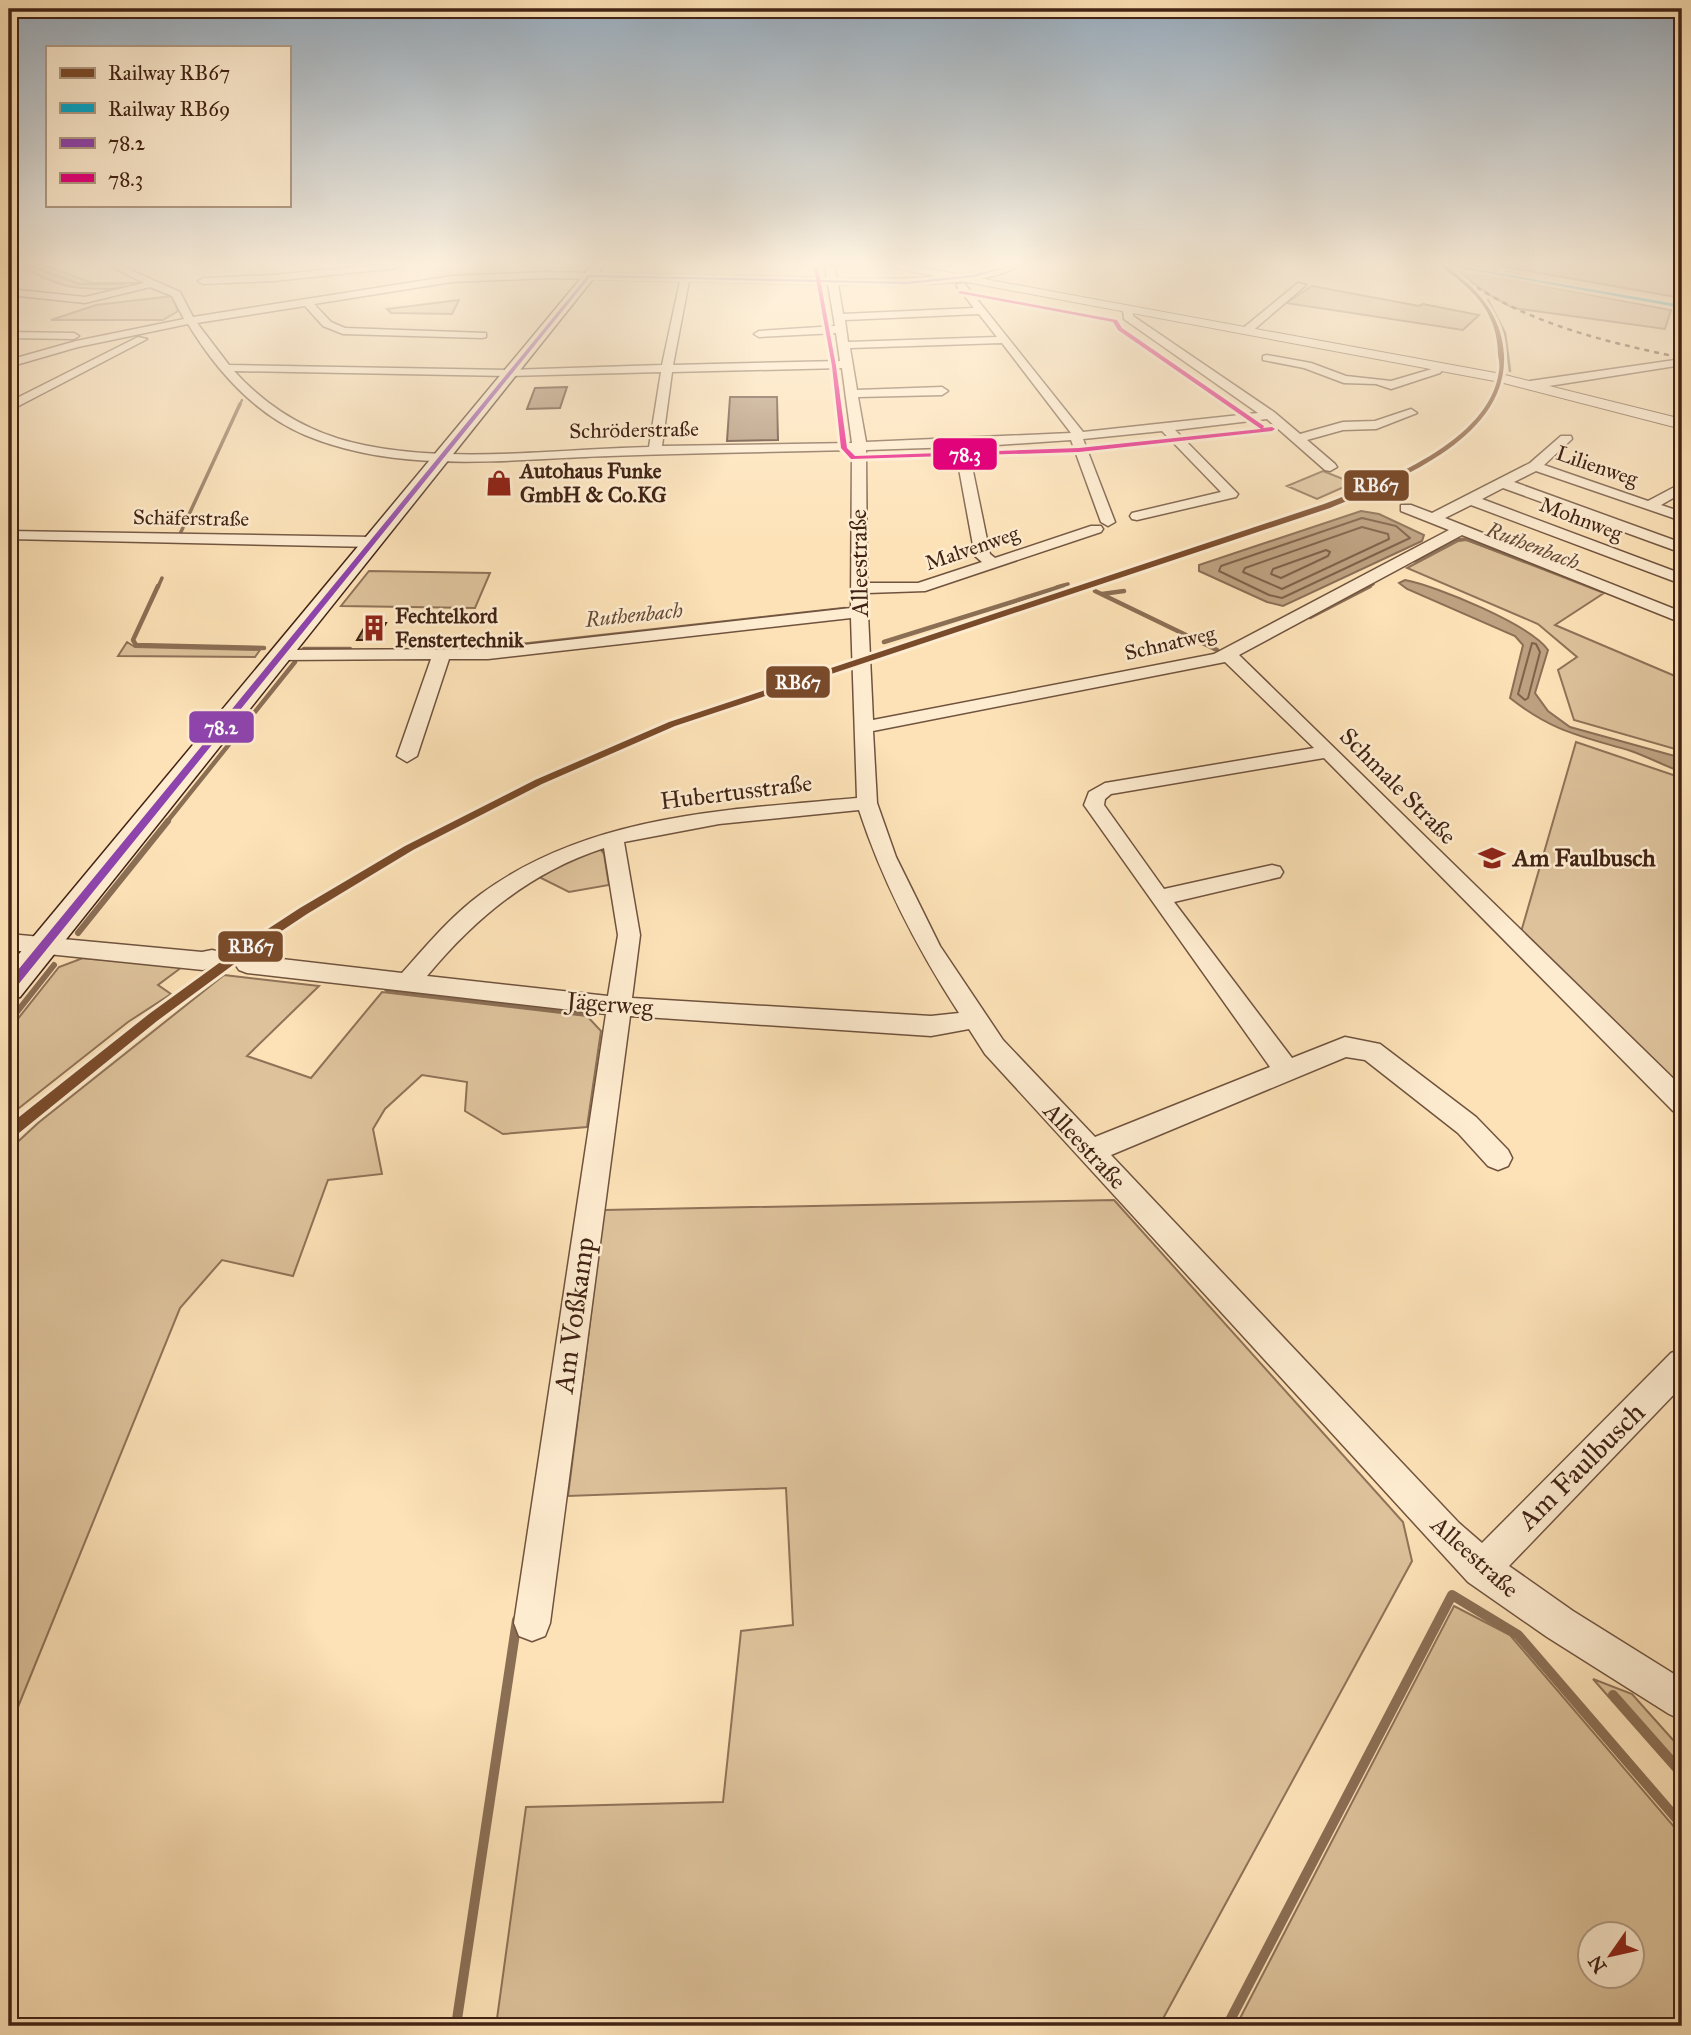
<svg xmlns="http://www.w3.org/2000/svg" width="1691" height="2035" font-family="'IM FELL Great Primer',serif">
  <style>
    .green { fill: #ddc29b; stroke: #8f7258; stroke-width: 2; fill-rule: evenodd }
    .water { fill: #bda180; stroke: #8b6f55; stroke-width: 2 }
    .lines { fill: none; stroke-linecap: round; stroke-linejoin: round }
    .shore { stroke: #7f624a; stroke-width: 2 }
    .stream-far4 { stroke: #8b6f55; stroke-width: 2.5 }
    .stream-far3 { stroke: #8b6f55; stroke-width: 3.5 }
    .stream-far2 { stroke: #8b6f55; stroke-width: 4.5 }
    .stream-far1 { stroke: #8b6f55; stroke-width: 6 }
    .stream { stroke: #8b6f55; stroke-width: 10 }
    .building { fill: #a38669; stroke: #412315; stroke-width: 2 }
    .minor-casing { stroke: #70533e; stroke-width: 3 }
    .tertiary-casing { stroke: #70533e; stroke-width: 2 }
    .secondary-casing { stroke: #412315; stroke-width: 3 }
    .minor { fill: #feecd0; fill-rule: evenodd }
    .tertiary { fill: #feecd0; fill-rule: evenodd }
    .secondary { fill: #feecd0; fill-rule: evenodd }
    .rail { stroke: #412315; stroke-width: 2.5; stroke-dasharray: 5 5; stroke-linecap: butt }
    .bus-1-casing { stroke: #feecd0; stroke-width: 6 }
    .bus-2-casing { stroke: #feecd0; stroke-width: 6 }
    .bus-1 { fill: #8e44ad; fill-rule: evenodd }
    .bus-2 { fill: #e5007d; fill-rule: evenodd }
    .rail-1-casing { stroke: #feecd0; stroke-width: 6 }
    .rail-2-casing { stroke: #feecd0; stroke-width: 6 }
    .rail-1 { fill: #7a4b2a; fill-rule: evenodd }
    .rail-2 { fill: #00a9ce; fill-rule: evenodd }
    .labels { text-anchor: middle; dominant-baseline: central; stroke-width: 5; stroke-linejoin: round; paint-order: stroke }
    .far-street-label { font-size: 21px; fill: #412315; stroke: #feecd0 }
    .far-poi-label { font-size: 21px; font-weight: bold; fill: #412315; stroke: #feecd0; text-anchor: start }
    .far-water-label { font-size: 21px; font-style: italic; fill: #664935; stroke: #feecd0 }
    .street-label { font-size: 24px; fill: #412315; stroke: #feecd0 }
    .poi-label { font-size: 24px; font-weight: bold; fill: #412315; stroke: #feecd0; text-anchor: start }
    .near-street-label { font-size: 28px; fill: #412315; stroke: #feecd0 }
    .line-badge { stroke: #feecd0; stroke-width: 2.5 }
    .badge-label { font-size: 19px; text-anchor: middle; font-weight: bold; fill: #fff }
  </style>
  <rect width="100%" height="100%" fill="#fde2b7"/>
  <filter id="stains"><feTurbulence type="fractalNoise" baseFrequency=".00286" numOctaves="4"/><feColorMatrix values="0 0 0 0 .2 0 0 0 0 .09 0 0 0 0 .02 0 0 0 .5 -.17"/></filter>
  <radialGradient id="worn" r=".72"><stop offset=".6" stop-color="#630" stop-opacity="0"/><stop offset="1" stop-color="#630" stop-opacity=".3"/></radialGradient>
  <!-- green -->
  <path class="green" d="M12 265H43L92 283H139C128 292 78 289 64 285 46 280 30 270 12 265Z
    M1494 265H1682V298H1681Z
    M1456 269 1671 310 1665 329 1513 308 1488 294Z
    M1312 286 1419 306 1423 304 1479 315 1463 330 1286 303Z
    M172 296 178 311 163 320H51L96 305Z
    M459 300 452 314 391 313 387 309Z
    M1323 471 1353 483 1317 499 1287 486Z
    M1467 540 1604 593 1555 625 1682 679V751L1574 720 1558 670 1577 657 1538 624 1407 568 1458 541Z
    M369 571 490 573 475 608 341 606Z
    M127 642 135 647 260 650 255 657 118 656Z
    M1576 742 1682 778V1092L1521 932Z
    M591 850H601L604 854 609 885 569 892 537 876Z
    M83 958 182 967 158 985 171 994 128 1022 9 1116V1030L59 967Z
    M224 975 319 986 247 1056 311 1078 382 992 587 1016 601 1031 587 1127 503 1134 465 1111 467 1082 422 1075 385 1109 373 1129 382 1174 328 1180 293 1276 222 1260 180 1308 9 1729V1150L38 1123Z
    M1114 1200 1403 1522 1412 1561 1159 2026H496L526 1807 723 1802 741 1631 793 1625 786 1488 568 1496 604 1210Z
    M1454 1606 1510 1635 1682 1836V2026H1236ZM1590 1934H1632V1976H1590Z
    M1593 1679 1632 1694 1682 1750V1780Z"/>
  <!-- water -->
  <path class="water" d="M1361 511 1379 514 1424 535 1422 541 1283 606 1267 602 1199 571V565Z
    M1405 580C1437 586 1531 625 1548 650L1535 693 1548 711 1570 727 1682 758V772C1665 766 1648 757 1631 751 1581 736 1553 732 1510 698L1523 645 1515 636 1407 589 1399 583Z"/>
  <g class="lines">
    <!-- shore -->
    <path class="shore" d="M1362 518 1396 526 1410 538 1282 598 1269 595 1219 571 1221 566Z
      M1362 527 1388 534 1389 539 1282 589 1243 572 1245 568Z
      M1326 550 1330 552 1328 556 1281 578 1271 574 1273 569Z
      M1532 643 1536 644 1540 652 1528 698 1525 700 1518 694Z"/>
    <!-- stream-far4 -->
    <path class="stream-far4" d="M27 265 79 284H123
      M1488 300 1505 333 1510 371
      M239 406 242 400"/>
    <!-- stream-far3 -->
    <path class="stream-far3" d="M180 534 240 404
      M1415 561 1455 540 1466 539 1554 572
      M158 587 162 578
      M1057 587 1068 584
      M1366 587 1373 584"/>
    <!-- stream-far2 -->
    <path class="stream-far2" d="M158 586 133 640 136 645 264 648
      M1095 591 1217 650
      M1102 594 1124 591
      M1310 617 1370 586
      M884 642 1063 586
      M304 649H350
      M485 649 845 609
      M166 823 295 662"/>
    <!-- stream-far1 -->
    <path class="stream-far1" d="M9 930 12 929
      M78 933 168 821
      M387 989 591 1014
      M9 1022 54 965"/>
    <!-- stream -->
    <path class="stream" d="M1613 1695 1682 1773
      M456 2026 517 1620
      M1227 2026 1452 1595 1518 1635 1682 1825"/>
  </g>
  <!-- building -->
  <path class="building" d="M567 387 560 408 527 409 535 388Z
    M730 397H777L778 440 727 441Z
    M367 623H386L376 640H357Z"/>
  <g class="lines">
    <!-- minor casing -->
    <g class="minor-casing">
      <path id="minor" d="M108 265H120L180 292 193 317 452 276 548 272 827 278 825 265H834L837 279C882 279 925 279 970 274 987 271 1001 265 1018 265 993 288 875 285 838 284L843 314 974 308 956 285 964 283 1083 432 1258 413 1124 319 1123 309 1128 306 1133 309V316L1274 412 1300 434 1343 422 1375 421 1411 409 1417 413 1376 429 1343 430 1307 440 1335 464 1337 467 1330 471 1325 470 1267 419 1175 430 1238 494 1236 497 1137 520 1132 519 1130 516 1132 513 1221 492 1162 431 1083 439 1115 522 1108 526 1101 522 1071 440 968 447 990 554 995 558 1091 526H1101L1103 529 1101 532 925 591 867 593 873 720 1214 654 1449 530 1401 511V505H1411L1432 513 1530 463 1561 436H1571L1572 439 1544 465 1648 501 1682 483V493L1661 505 1682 512V521L1536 471 1514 482 1682 543V553L1503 488 1482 499 1682 574V580L1676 582 1471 505 1445 518 1682 612V623L1462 535 1239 655 1682 1087V1114L1673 1111 1324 758 1111 794 1105 799 1104 805 1164 889 1272 865 1280 867 1283 872 1280 877 1174 902 1292 1058 1345 1037 1380 1044 1476 1117 1508 1150 1512 1158 1508 1166 1498 1170 1488 1166 1458 1133 1365 1060 1346 1057 1111 1155 1459 1523 1482 1543 1671 1353 1682 1349V1386L1509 1566 1573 1611 1682 1679V1720L1669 1714 1547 1637 1468 1582 985 1054 969 1029 931 1036 630 1016 550 1623 545 1636 532 1641 519 1636 514 1623 606 1014 247 973 239 970 235 964 239 958 247 955 402 973C427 945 451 916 481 894 590 814 727 810 857 798L851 618 488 659H449L417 756 407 762 397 756 431 659 280 660 271 655 280 650 488 649 851 608 852 450C771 452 690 453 609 456 509 459 400 475 305 435 255 414 216 370 188 324L78 347 9 367V360L76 341 184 319 172 296 150 287 85 303 9 295V289L85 297 144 283ZM548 278 680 281 662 365 508 370 229 365 197 323 305 306 323 326 343 334 482 338 486 337V333L345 328 331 322 314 304 452 282ZM689 281 828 284 835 326 759 331 754 334 759 337 836 333 840 361 673 365ZM979 314 997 337 848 342 845 320ZM1002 343 1071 433 866 442 858 397 942 395 948 391 942 387 857 390 850 348ZM842 368 852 443 662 446 672 372ZM234 371 508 376 661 372 649 447C549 449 403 471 311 428 282 415 256 395 234 371ZM955 447 975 556 982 562 918 583H867L866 450ZM1225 662 1314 748 1105 783 1089 792 1084 805 1270 1067 1095 1137 1003 1040 940 946 896 857 877 803 873 731ZM859 810C883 883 917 948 959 1013L931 1016 632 998 640 935 624 842 719 824ZM604 848 618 935 608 996 427 976C476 917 531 872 604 848Z
        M374 265H402L397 268 274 281 203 284 198 281 203 278 274 275Z
        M1298 283 1306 285 1250 333H1242V329Z
        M9 332 74 333 79 336 74 339 9 338Z
        M138 337 147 339 9 411V402Z
        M1267 355 1311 363 1346 376 1391 381 1432 369 1435 365 1445 367 1440 373 1391 389 1376 384 1344 383 1304 368 1263 360V356Z
        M1682 359V365L1530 389 1524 385 1530 381Z
        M9 531 373 537 381 542 373 547 9 539Z
        M9 934 202 952 212 950 220 952 224 958 220 964 203 970 9 950Z"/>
    </g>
    <!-- tertiary casing -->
    <g class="tertiary-casing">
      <path id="tertiary" d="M886 265H908L1501 374 1682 419V429L1500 382 892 268Z"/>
    </g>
    <!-- secondary casing -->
    <g class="secondary-casing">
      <path id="secondary" d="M592 265H604L20 997 9 1000V966Z"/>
    </g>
    <!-- minor -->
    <use href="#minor" class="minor"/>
    <!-- tertiary -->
    <use href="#tertiary" class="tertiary"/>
    <!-- secondary -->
    <use href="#secondary" class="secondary"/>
    <!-- rail -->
    <path class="rail" d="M1465 265 1682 304
      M1460 276C1527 324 1603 341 1682 358"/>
    <!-- bus-1 casing -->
    <g class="bus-1-casing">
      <path id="bus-1" d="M1011 265H1016L974 277 907 284 590 277 13 991 9 992V981L588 275 907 282 974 275Z"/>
    </g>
    <!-- bus-2 casing -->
    <g class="bus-2-casing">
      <path id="bus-2" d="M816 267 818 268 836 366 847 448 855 456 1079 448 1261 429 1118 330 1113 322 958 293 960 291 1117 320 1122 328 1264 426 1263 428 1272 427 1275 429 1272 431 1079 452 851 459 841 448 832 366 814 268Z"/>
    </g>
    <!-- bus-1 -->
    <use href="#bus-1" class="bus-1"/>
    <!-- bus-2 -->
    <use href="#bus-2" class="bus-2"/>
    <!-- rail-1 casing -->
    <g class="rail-1-casing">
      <path id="rail-1" d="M1440 265H1444C1476 287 1502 314 1504 355 1508 439 1394 482 1330 508L675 726 542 784 413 850 307 914 256 948 157 1021 14 1137 9 1139V1125L149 1014 248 942 300 908 405 846 535 780 669 722 1324 504C1382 482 1490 442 1499 371 1500 366 1499 360 1498 355 1498 335 1492 316 1479 300 1468 286 1453 276 1440 265Z"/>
    </g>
    <!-- rail-2 casing -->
    <g class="rail-2-casing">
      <path id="rail-2" d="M1444 265H1451L1682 305V308Z"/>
    </g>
    <!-- rail-1 -->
    <use href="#rail-1" class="rail-1"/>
    <!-- rail-2 -->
    <use href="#rail-2" class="rail-2"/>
  </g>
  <!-- sky -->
  <linearGradient id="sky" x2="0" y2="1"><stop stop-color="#97acbe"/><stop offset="0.48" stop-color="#fef2df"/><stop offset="1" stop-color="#fef2df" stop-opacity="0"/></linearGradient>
  <rect width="1691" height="549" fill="url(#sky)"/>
  <!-- icons -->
  <defs>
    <g id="shop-bare" transform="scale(2.1)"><path d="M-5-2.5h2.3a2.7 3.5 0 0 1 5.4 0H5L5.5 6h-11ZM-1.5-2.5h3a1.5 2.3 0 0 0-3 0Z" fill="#8f2418" stroke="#feecd0" stroke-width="2.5" paint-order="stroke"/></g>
    <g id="building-bare" transform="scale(2.1)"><path d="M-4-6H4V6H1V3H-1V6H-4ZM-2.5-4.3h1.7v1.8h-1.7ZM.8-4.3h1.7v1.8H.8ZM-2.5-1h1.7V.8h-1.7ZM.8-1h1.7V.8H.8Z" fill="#8f2418" stroke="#feecd0" stroke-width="2.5" paint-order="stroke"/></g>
    <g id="school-bare" transform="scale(2.1)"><path d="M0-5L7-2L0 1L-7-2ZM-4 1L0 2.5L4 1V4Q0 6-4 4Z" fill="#8f2418" stroke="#feecd0" stroke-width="2.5" paint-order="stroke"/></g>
  </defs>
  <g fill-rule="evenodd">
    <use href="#shop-bare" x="499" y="483"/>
    <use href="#building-bare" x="374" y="628"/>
    <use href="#school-bare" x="1492" y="858"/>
  </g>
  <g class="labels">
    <!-- far-street labels -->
    <g class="far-street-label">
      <text transform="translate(634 430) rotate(-1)">Schröderstraße</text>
      <text transform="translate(1597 466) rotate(19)">Lilienweg</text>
      <text transform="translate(191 518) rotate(1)">Schäferstraße</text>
      <text transform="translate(1581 519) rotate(21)">Mohnweg</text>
      <text transform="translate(972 548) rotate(-19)">Malvenweg</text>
      <text transform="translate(1170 643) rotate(-13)">Schnatweg</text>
    </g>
    <!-- far-poi labels -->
    <g class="far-poi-label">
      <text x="520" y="471">Autohaus Funke<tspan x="520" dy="24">GmbH &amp; Co.KG</tspan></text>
      <text x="395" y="616">Fechtelkord<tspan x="395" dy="24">Fenstertechnik</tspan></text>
    </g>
    <!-- far-water labels -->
    <g class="far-water-label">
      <text transform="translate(1533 546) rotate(21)">Ruthenbach</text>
      <text transform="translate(634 615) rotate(-6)">Ruthenbach</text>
    </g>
    <!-- street labels -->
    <g class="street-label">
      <text transform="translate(859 563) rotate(-91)">Alleestraße</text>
      <text transform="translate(1398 786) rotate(45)">Schmale Straße</text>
      <text transform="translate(736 792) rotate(-7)">Hubertusstraße</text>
      <text transform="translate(610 1004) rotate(5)">Jägerweg</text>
      <text transform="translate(1085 1146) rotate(47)">Alleestraße</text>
      <text transform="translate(1475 1557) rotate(42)">Alleestraße</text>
    </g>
    <!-- poi labels -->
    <g class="poi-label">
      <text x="1513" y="858">Am Faulbusch</text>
    </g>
    <!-- near-street labels -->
    <g class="near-street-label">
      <text transform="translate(574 1315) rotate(-82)">Am Voßkamp</text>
      <text transform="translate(1581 1466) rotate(-45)">Am Faulbusch</text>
    </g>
  </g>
  <g class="line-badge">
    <rect x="932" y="437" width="66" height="34" rx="7" fill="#e5007d"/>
    <rect x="1343" y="469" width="67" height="33" rx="7" fill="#7a4b2a"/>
    <rect x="765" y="665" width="66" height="34" rx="7" fill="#7a4b2a"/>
    <rect x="188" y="710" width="67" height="34" rx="7" fill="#8e44ad"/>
    <rect x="217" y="930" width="67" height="33" rx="7" fill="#7a4b2a"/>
  </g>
  <g class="badge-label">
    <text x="965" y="461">78.3</text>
    <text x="1376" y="492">RB67</text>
    <text x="798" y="689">RB67</text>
    <text x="221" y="734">78.2</text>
    <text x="251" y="953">RB67</text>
  </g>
  <!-- margin -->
  <rect width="1691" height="2035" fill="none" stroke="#fde2b7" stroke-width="35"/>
  <rect x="10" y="10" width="1670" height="2014" fill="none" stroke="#412315" stroke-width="3.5"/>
  <rect x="18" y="18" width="1656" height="2000" fill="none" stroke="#412315" stroke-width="2"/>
  <!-- legend -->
  <rect x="46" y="46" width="245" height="161" fill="#feecd0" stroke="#b29c85" stroke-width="2"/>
  <rect x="60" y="68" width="35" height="10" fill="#7a4b2a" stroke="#b29c85" stroke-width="2"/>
  <text x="108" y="80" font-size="21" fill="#412315">Railway RB67</text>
  <rect x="60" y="103" width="35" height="10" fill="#00a9ce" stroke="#b29c85" stroke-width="2"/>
  <text x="108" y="116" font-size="21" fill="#412315">Railway RB69</text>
  <rect x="60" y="138" width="35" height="10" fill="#8e44ad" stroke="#b29c85" stroke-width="2"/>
  <text x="108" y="150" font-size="21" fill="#412315">78.2</text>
  <rect x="60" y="173" width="35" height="10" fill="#e5007d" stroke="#b29c85" stroke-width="2"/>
  <text x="108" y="186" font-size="21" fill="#412315">78.3</text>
  <!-- north arrow -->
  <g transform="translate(1611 1955) rotate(236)"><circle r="33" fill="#feecd0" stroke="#b29c85" stroke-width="2"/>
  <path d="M0-5L12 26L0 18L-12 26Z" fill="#8f2418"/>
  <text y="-10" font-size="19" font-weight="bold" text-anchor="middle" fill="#412315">N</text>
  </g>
  <rect width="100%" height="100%" filter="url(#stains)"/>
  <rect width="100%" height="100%" fill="url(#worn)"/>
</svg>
